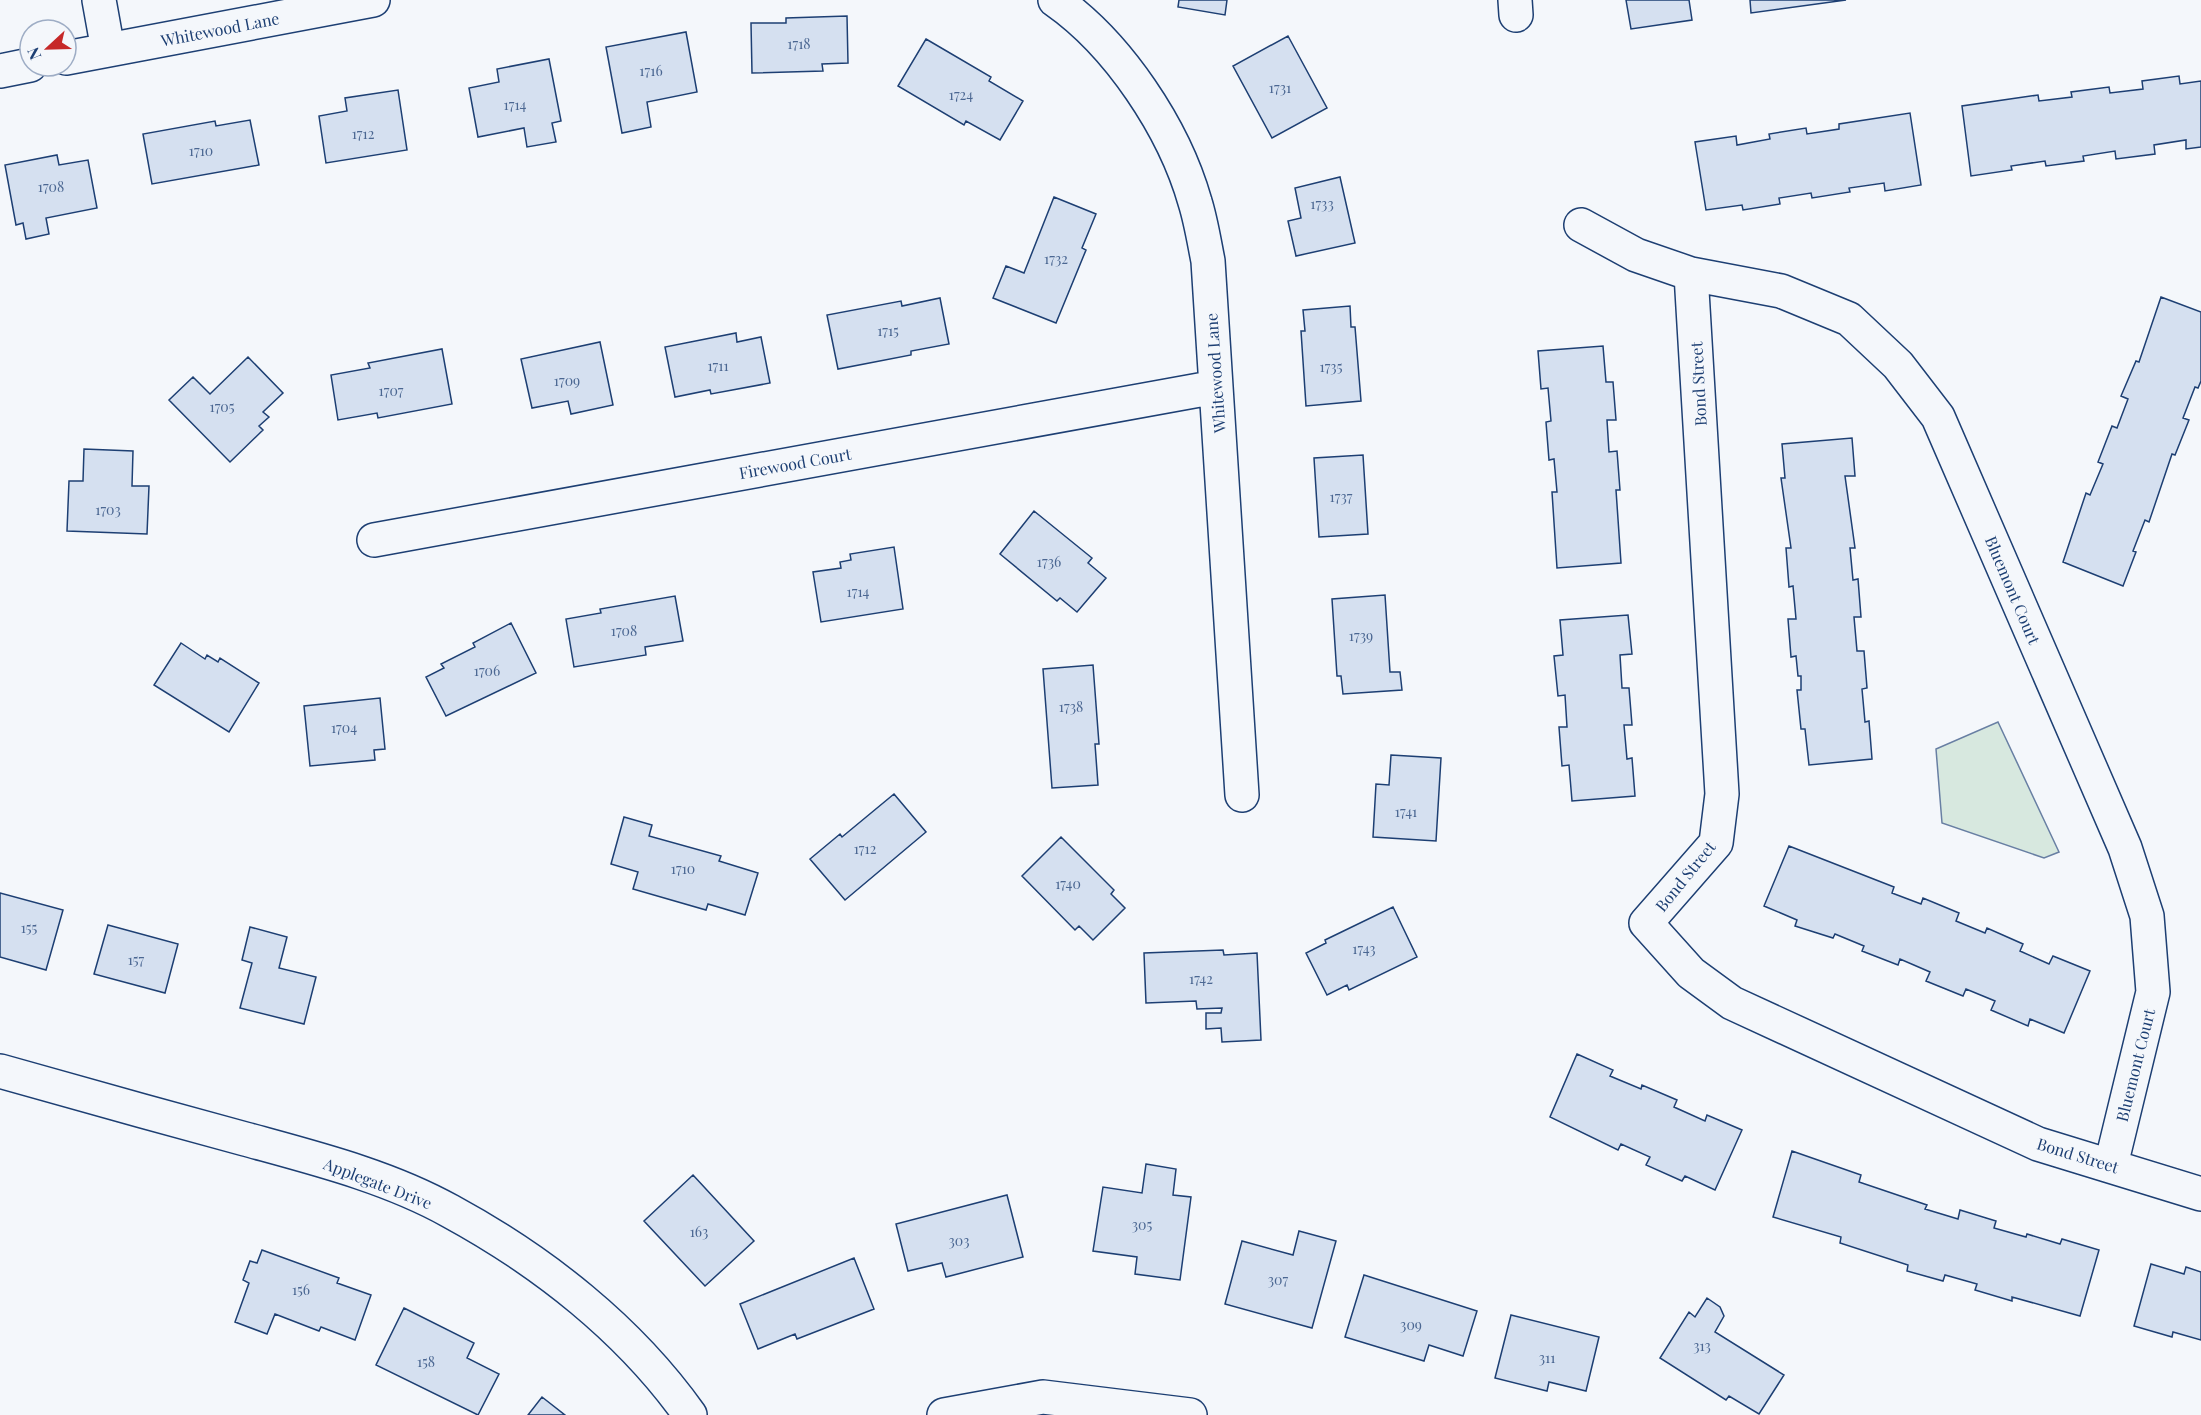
<svg xmlns="http://www.w3.org/2000/svg" width="2201" height="1415" font-family="'Playfair Display',serif">
  <style>
    .green { fill: #d7e8df; stroke: #687fa3; stroke-width: 1.5 }
    .building { fill: #d5e0f0; stroke: #1d3f73; stroke-width: 1.5 }
    .lines { fill: none; stroke-linecap: round; stroke-linejoin: round }
    .street-casing { stroke: #1d3f73; stroke-width: 36 }
    .street { stroke: #f4f7fb; stroke-width: 33 }
    .labels { text-anchor: middle; dominant-baseline: central; stroke-width: 4.5; stroke-linejoin: round; paint-order: stroke }
    .number-label { font-size: 14px; fill: #4b6792 }
    .street-label { font-size: 16px; fill: #1d3f73; stroke: #f4f7fb }
  </style>
  <rect width="100%" height="100%" fill="#f4f7fb"/>
  <!-- green -->
  <path class="green" d="M1998 722 2059 852 2044 858 1942 823 1936 749Z"/>
  <!-- building -->
  <path class="building" d="M1179 0H1227L1225 15 1178 7Z
    M1626 0H1689L1692 20 1631 29Z
    M1750 0H1846L1751 13Z
    M847 16 848 63 822 64 823 71 752 73 751 23H786V18Z
    M686 32 697 92 647 102 651 127 622 133 606 47Z
    M1288 36 1327 108 1272 138 1233 66Z
    M926 39 991 77 989 81 1023 101 1000 140 966 121 964 125 898 86Z
    M549 59 561 121 552 123 556 142 527 147 524 128 478 137 469 88 499 82 497 69Z
    M2179 76 2180 84 2201 81V147L2186 149V140L2154 145 2155 154 2116 159 2115 151 2083 156 2084 161 2046 166 2045 161 2011 166 2012 170 1971 176 1962 106 2038 95 2039 101 2072 97 2071 92 2109 87 2110 93 2143 89 2142 81Z
    M398 90 407 150 326 163 319 116 347 111 345 98Z
    M1910 113 1921 185 1885 191 1884 183 1849 188 1850 192 1812 198 1811 193 1779 198 1780 204 1743 210 1742 205 1706 210 1695 142 1736 136 1737 145 1770 139 1769 134 1806 128 1807 134 1839 129V124Z
    M250 120 259 165 152 184 143 134 215 121 216 126Z
    M57 155 59 165 88 160 97 208 46 218 49 234 26 239 23 223 16 225 5 165Z
    M1340 177 1355 243 1296 256 1288 221 1301 218 1295 188Z
    M1054 197 1096 214 1082 248 1086 250 1056 323 993 298 1006 266 1024 273Z
    M2161 297 2201 312V381L2198 388 2195 387 2183 418 2189 420 2175 455 2172 454 2149 522 2145 520 2133 551 2136 552 2123 586 2063 562 2086 493 2090 495 2103 464 2098 462 2112 426 2117 428 2128 399 2121 396 2136 361 2139 362Z
    M940 298 949 344 911 351V355L838 369 827 315 901 301 902 306Z
    M1350 306 1351 327H1355L1361 401 1306 406 1301 331H1305L1303 310Z
    M736 333 737 342 761 337 770 383 711 394 710 390 675 397 665 347Z
    M600 342 613 405 571 414 568 401 532 408 521 359Z
    M1603 346 1606 382H1613L1616 420H1607L1609 452 1617 451 1620 490H1616L1621 563 1557 568 1552 492H1557L1554 459 1549 460 1546 422 1551 421 1548 388 1541 389 1538 351Z
    M442 349 452 404 378 418 377 413 338 420 331 375 370 368 368 363Z
    M248 357 283 393 263 412 269 417 259 426 263 430 230 462 169 400 193 377 210 394Z
    M1852 438 1855 476H1845L1855 548H1850L1853 580 1858 579 1861 617H1854L1857 651H1864L1867 688 1862 689 1865 722 1869 721 1872 759 1809 765 1805 729H1801L1797 690H1801V676H1798L1796 656 1791 657 1788 619H1796L1793 586 1789 587 1786 548H1791L1781 478H1785L1782 444Z
    M84 449 133 451 132 486H149L147 534 67 531 69 481H83Z
    M1363 455 1368 534 1319 537 1314 458Z
    M1034 511 1092 558 1088 563 1106 578 1077 612 1060 598 1057 601 1000 554Z
    M894 547 903 609 821 622 813 572 841 568 840 562 851 560 850 554Z
    M1385 595 1390 672H1400L1402 690 1343 694 1341 676H1337L1332 599Z
    M675 596 683 641 645 647 646 655 574 667 566 619 601 613 600 609Z
    M1628 615 1632 654 1620 655 1622 688H1629L1632 725H1624L1627 759 1632 758 1635 796 1572 801 1569 765 1562 766 1559 727H1567L1565 695 1558 696 1554 656 1563 655 1560 620Z
    M511 623 536 673 446 716 426 677 444 668 441 664 475 647 473 643Z
    M181 643 205 659 207 655 218 662 220 658 259 683 229 732 154 685Z
    M1093 665 1099 744H1095L1098 785 1052 788 1043 669Z
    M380 698 385 749 374 750 375 760 310 766 304 706Z
    M1391 755 1441 758 1436 841 1373 837 1376 784 1389 785Z
    M894 794 926 832 845 900 810 859 840 834 842 837Z
    M624 817 652 825 649 836 721 856 719 861 758 873 745 915 708 904 706 910 633 889 638 872 611 864Z
    M1061 837 1114 890 1111 894 1125 908 1093 940 1079 926 1075 930 1022 876Z
    M1789 846 1894 887 1892 893 1921 904 1923 898 1959 913 1956 921 1985 933 1987 928 2023 944 2020 951 2049 964 2053 956 2090 971 2064 1033 2030 1019 2028 1026 1991 1010 1995 1001 1966 989 1963 996 1926 981 1930 972 1900 959 1898 965 1862 951 1864 946 1835 934 1833 938 1795 926 1797 920 1764 906Z
    M0 893 63 910 46 970 0 957Z
    M1393 907 1417 957 1349 990 1347 985 1327 995 1306 953 1326 943 1325 940Z
    M108 925 178 944 165 993 94 974Z
    M250 927 287 937 279 968 316 977 304 1024 240 1008 252 963 242 960Z
    M1223 950 1224 955 1257 953 1261 1040 1222 1042 1221 1028 1206 1029V1013H1221L1222 1008 1197 1009 1196 1001 1146 1003 1144 953Z
    M1577 1054 1613 1070 1610 1076 1641 1089 1642 1085 1677 1100 1674 1107 1705 1121 1707 1115 1742 1130 1715 1190 1685 1176 1682 1181 1646 1165 1650 1157 1621 1144 1618 1150 1550 1117Z
    M1792 1151 1861 1175 1859 1182 1927 1205 1925 1209 1958 1219 1960 1210 1996 1221 1994 1228 2026 1237 2027 1234 2060 1244 2062 1239 2099 1250 2080 1316 2012 1297V1301L1975 1290 1977 1284 1945 1275 1943 1281 1907 1271 1908 1265 1840 1243 1841 1237 1773 1217Z
    M1146 1164 1176 1169 1173 1195 1191 1197 1180 1280 1135 1274 1137 1257 1093 1251 1103 1187 1142 1193Z
    M693 1175 754 1241 705 1286 644 1221Z
    M1007 1195 1023 1257 946 1277 942 1263 908 1271 896 1224Z
    M1299 1231 1336 1241 1312 1328 1225 1304 1242 1241 1293 1255Z
    M262 1250 339 1278 337 1283 371 1295 355 1340 321 1327 319 1331 275 1314 267 1334 235 1322 249 1283 243 1280 250 1261 257 1263Z
    M854 1258 874 1309 797 1339 795 1334 758 1349 740 1304Z
    M2151 1264 2184 1274 2186 1267 2201 1272V1340L2173 1332 2172 1337 2134 1326Z
    M1364 1275 1477 1311 1463 1356 1429 1345 1424 1361 1345 1337Z
    M1707 1298 1720 1307 1724 1316 1715 1332 1784 1375 1759 1414 1729 1396 1726 1400 1660 1358 1689 1312 1695 1317Z
    M404 1308 474 1343 467 1358 499 1374 478 1415 376 1365Z
    M1511 1315 1599 1337 1586 1391 1549 1382 1547 1391 1495 1378Z
    M542 1397 565 1415H528Z"/>
  <g class="lines">
    <!-- street casing -->
    <g class="street-casing">
      <path id="street" d="M99 0 108 50
        M1055 0C1118 44 1174 128 1195 202 1201 221 1204 241 1208 261L1242 795
        M1515 0 1516 15
        M66 58 373 0
        M0 71 30 65
        M1581 225 1636 255 1691 274 1781 291 1849 319 1898 365 1938 417 2125 848 2147 916 2153 992 2111 1165
        M1691 274 1722 794 1716 843 1646 923 1691 973 1732 1003 2038 1144 2201 1194
        M374 540 1216 387
        M0 1071C82 1094 163 1117 245 1139 314 1158 387 1176 450 1211 542 1261 629 1329 690 1415
        M944 1415 1043 1397 1190 1415"/>
    </g>
    <!-- street -->
    <use href="#street" class="street"/>
  </g>
  <g class="labels">
    <!-- number labels -->
    <g class="number-label">
      <text x="799" y="43">1718</text>
      <text x="651" y="70">1716</text>
      <text x="1280" y="87">1731</text>
      <text x="961" y="94">1724</text>
      <text x="515" y="104">1714</text>
      <text x="363" y="133">1712</text>
      <text x="201" y="150">1710</text>
      <text x="51" y="186">1708</text>
      <text x="1322" y="203">1733</text>
      <text x="1056" y="258">1732</text>
      <text x="888" y="330">1715</text>
      <text x="718" y="365">1711</text>
      <text x="1331" y="366">1735</text>
      <text x="567" y="380">1709</text>
      <text x="391" y="390">1707</text>
      <text x="222" y="406">1705</text>
      <text x="1341" y="496">1737</text>
      <text x="108" y="509">1703</text>
      <text x="1049" y="561">1736</text>
      <text x="858" y="591">1714</text>
      <text x="624" y="630">1708</text>
      <text x="1361" y="635">1739</text>
      <text x="487" y="670">1706</text>
      <text x="1071" y="706">1738</text>
      <text x="344" y="727">1704</text>
      <text x="1406" y="811">1741</text>
      <text x="865" y="848">1712</text>
      <text x="683" y="868">1710</text>
      <text x="1068" y="883">1740</text>
      <text x="29" y="927">155</text>
      <text x="1364" y="948">1743</text>
      <text x="136" y="959">157</text>
      <text x="1201" y="978">1742</text>
      <text x="1142" y="1224">305</text>
      <text x="699" y="1231">163</text>
      <text x="959" y="1240">303</text>
      <text x="1278" y="1279">307</text>
      <text x="301" y="1289">156</text>
      <text x="1411" y="1324">309</text>
      <text x="1702" y="1345">313</text>
      <text x="1547" y="1357">311</text>
      <text x="426" y="1361">158</text>
    </g>
    <!-- street labels -->
    <g class="street-label">
      <text transform="translate(220 29) rotate(-11)">Whitewood Lane</text>
      <text transform="translate(1215 373) rotate(-94)">Whitewood Lane</text>
      <text transform="translate(1698 384) rotate(-93)">Bond Street</text>
      <text transform="translate(795 463) rotate(-10)">Firewood Court</text>
      <text transform="translate(2013 590) rotate(67)">Bluemont Court</text>
      <text transform="translate(1685 876) rotate(-51)">Bond Street</text>
      <text transform="translate(2135 1065) rotate(-76)">Bluemont Court</text>
      <text transform="translate(2078 1155) rotate(17)">Bond Street</text>
      <text transform="translate(378 1183) rotate(21)">Applegate Drive</text>
    </g>
  </g>
  <!-- north arrow -->
  <g transform="translate(48 48) rotate(248)"><circle r="28" fill="#f4f7fb" stroke="#9eadc5" stroke-width="1.5"/>
  <path d="M0-4.5L10 22L0 15L-10 22Z" fill="#c62828"/>
  <text y="-9" font-size="16" font-weight="bold" text-anchor="middle" fill="#1d3f73">N</text>
  </g>
</svg>
